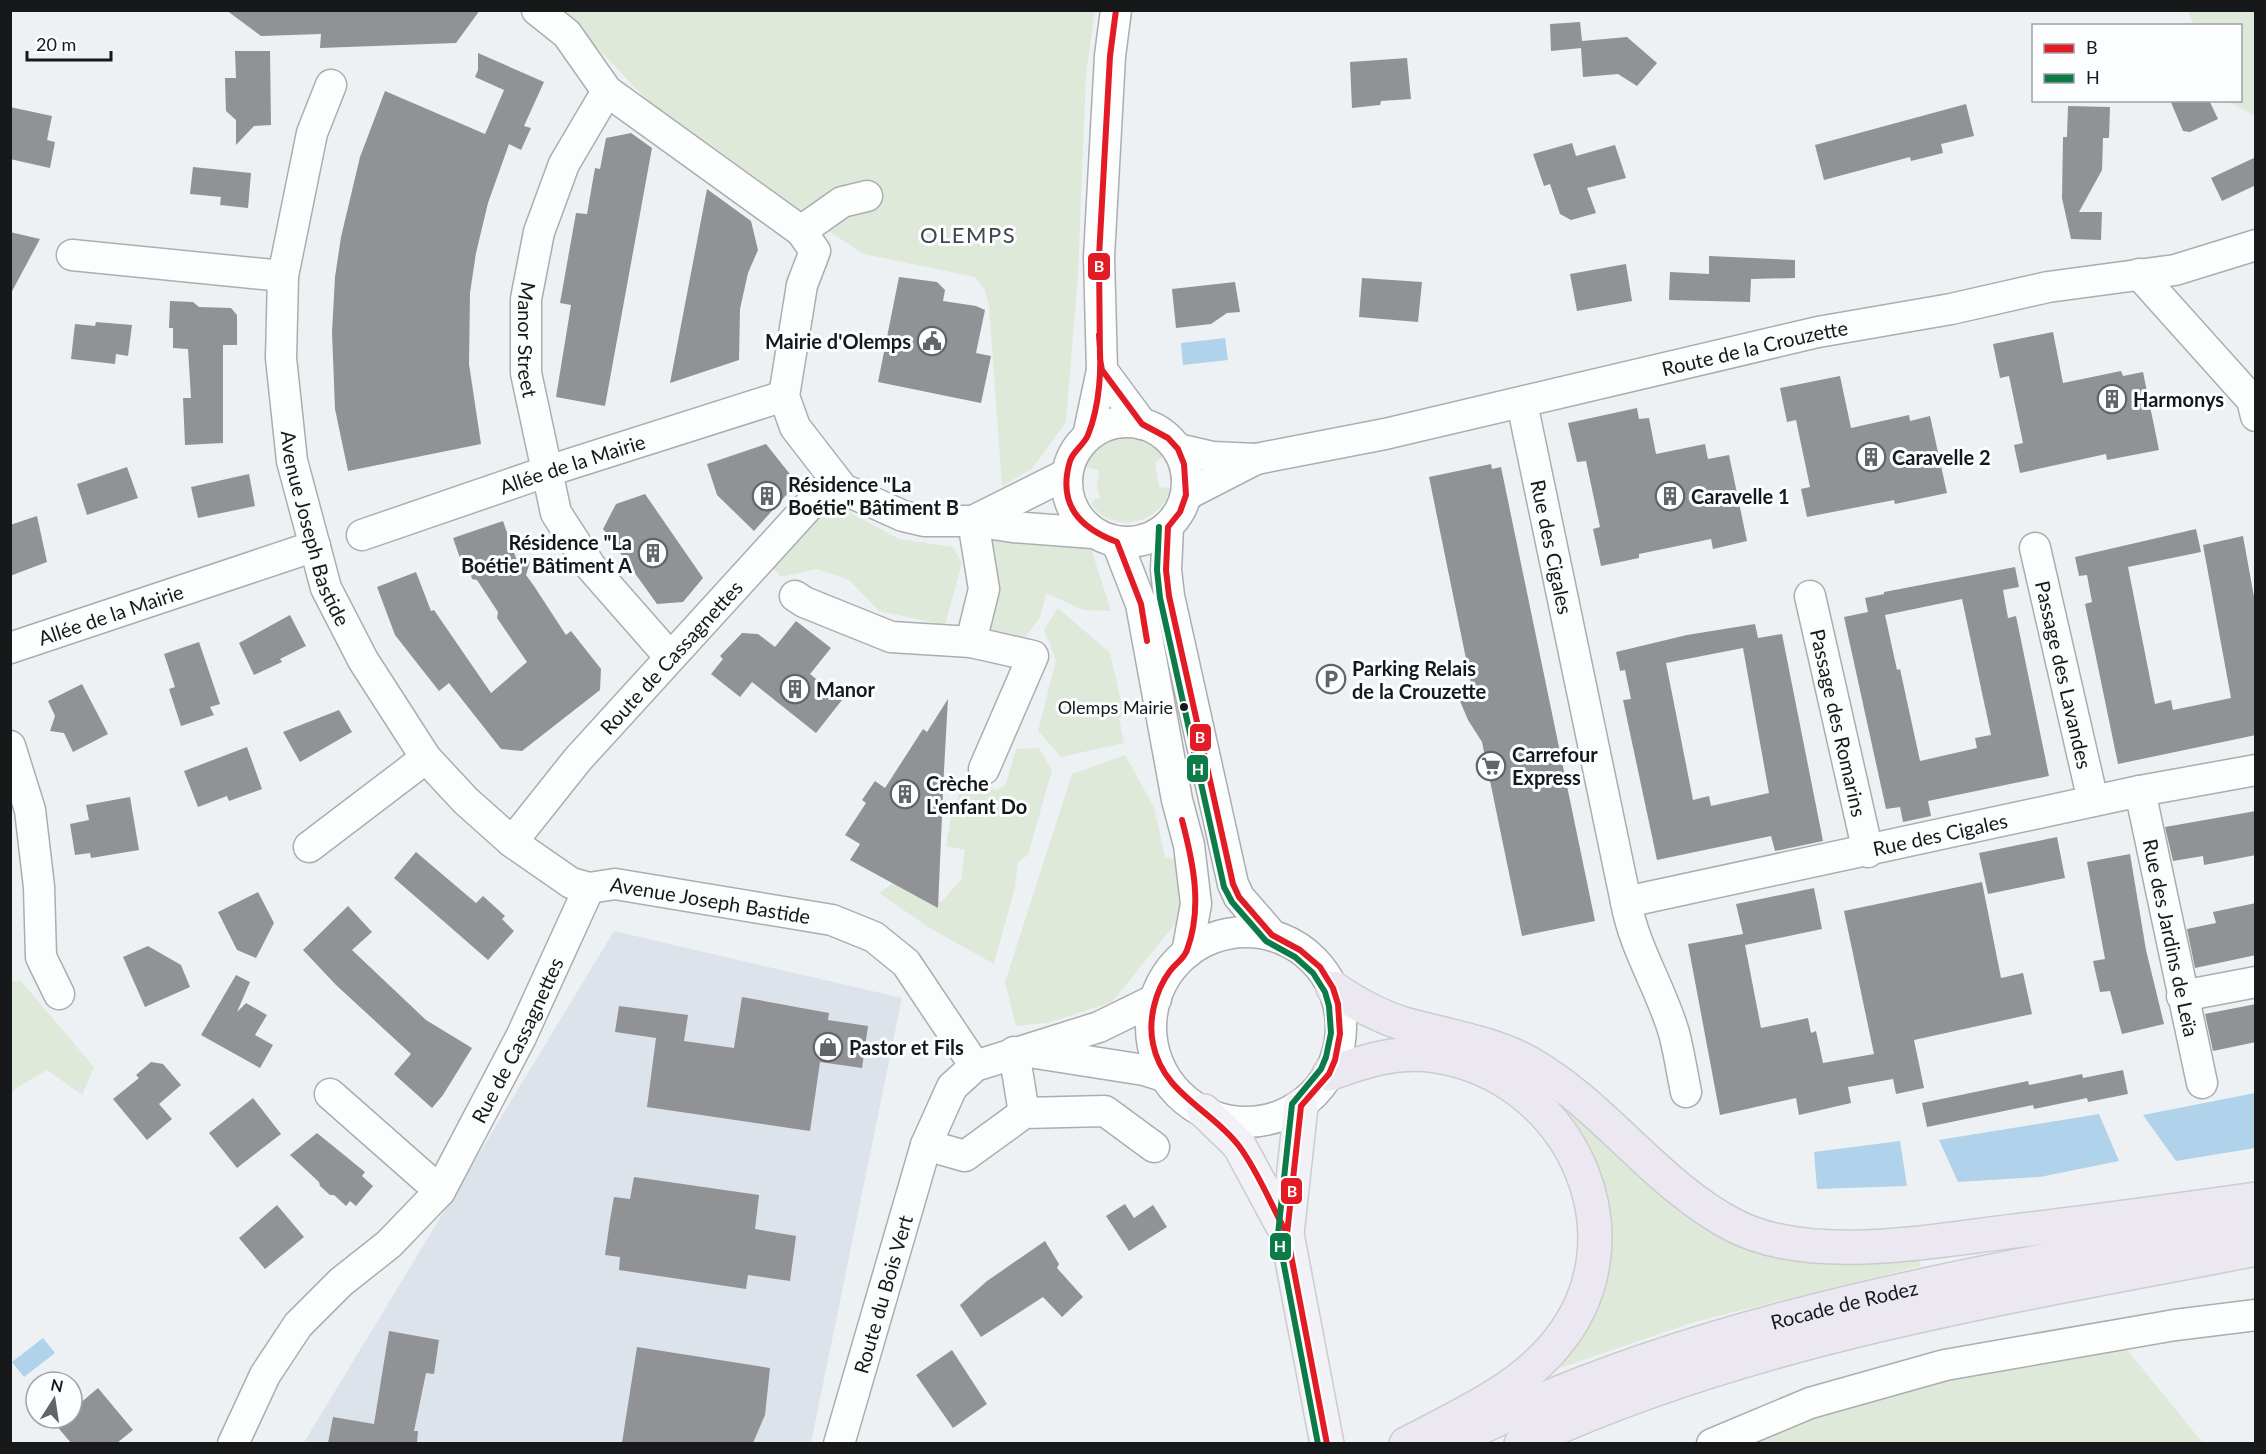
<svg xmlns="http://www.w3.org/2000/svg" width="2266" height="1454" font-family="Lato,sans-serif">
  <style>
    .built { fill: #dce3ea }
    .green { fill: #dee9da }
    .water { fill: #b0d2ea }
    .building { fill: #909295; fill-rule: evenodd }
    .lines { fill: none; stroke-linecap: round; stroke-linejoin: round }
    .minor-casing { stroke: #abadb0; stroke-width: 33 }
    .major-casing { stroke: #cacccd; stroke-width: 36 }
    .highway-casing { stroke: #cacccd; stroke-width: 36 }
    .minor { stroke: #fcfdfd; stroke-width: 30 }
    .major { stroke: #f2f1f6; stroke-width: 33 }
    .highway { stroke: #ebe8f1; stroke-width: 33 }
    .bus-1-casing { stroke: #fcfdfe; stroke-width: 10 }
    .bus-2-casing { stroke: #fcfdfe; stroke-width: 10 }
    .bus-1 { stroke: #e21b25; stroke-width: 6 }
    .bus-2 { stroke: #0d7b48; stroke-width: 6 }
    .bus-dot { fill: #16181a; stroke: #fcfdfe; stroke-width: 2 }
    .labels { text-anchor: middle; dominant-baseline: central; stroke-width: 6; stroke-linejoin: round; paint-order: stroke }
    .bus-label { font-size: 18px; fill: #16181a; stroke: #fcfdfe; text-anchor: end }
    .street-label { font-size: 20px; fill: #16181a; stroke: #fcfdfe }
    .poi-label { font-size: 20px; font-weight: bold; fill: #16181a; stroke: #fcfdfe; text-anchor: start }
    .quarter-label { font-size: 22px; letter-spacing: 1.5px; fill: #42464c; stroke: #fcfdfe }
    .line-badge { stroke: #fcfdfe; stroke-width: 2 }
    .badge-label { font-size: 16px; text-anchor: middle; font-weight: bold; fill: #fff }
  </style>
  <rect width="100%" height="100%" fill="#eef1f4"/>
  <!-- built -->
  <path class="built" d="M614 931 902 998 811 1443 303 1444Z"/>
  <!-- green -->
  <path class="green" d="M562 11H1095L1086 74 1078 275 1066 422 1032 469 1002 486 989 308 985 290 975 277 864 254 797 211 647 100Z
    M2188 11H2255V116L2227 101 2240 100V26L2194 25Z
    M1119 432C1140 432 1154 438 1166 454L1155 463 1159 487 1171 488C1161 524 1114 536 1091 504L1094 499H1100L1097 487 1099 470 1083 467C1089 448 1101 439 1119 432Z
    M845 510 899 539 953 547 962 563 945 625 879 611 849 580 817 569 781 577 771 566 818 515Z
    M1063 534 1091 548 1111 611 1083 610 1046 593 1040 618 1018 646 991 635 988 576 993 540Z
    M1058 608 1110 653 1124 714 1119 718 1124 743 1061 757 1038 731 1056 660 1044 630Z
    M1039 748 1052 770 1028 855 1018 862 1015 887 994 964 928 927 879 893 900 878 941 902 961 880 965 850 946 846 951 816 963 784 997 790 1006 784 1016 749Z
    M1125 755 1154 807 1165 857 1178 860 1184 913 1112 1002 1048 1023 1016 1026 1005 982 1072 774Z
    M20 980 94 1067 82 1095 47 1070 15 1089 11 1095V982Z
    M1569 1111 1678 1205 1917 1253 1921 1266 1694 1322 1560 1368 1601 1287 1565 1114Z
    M2124 1346 2203 1443 1748 1444 1789 1426 1932 1379Z"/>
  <!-- water -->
  <path class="water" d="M1225 338 1228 360 1183 365 1181 343Z
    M2255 1093V1148L2176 1161 2143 1115Z
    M2099 1114 2119 1161 2040 1177 1958 1182 1939 1140Z
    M1900 1141 1907 1186 1817 1189 1814 1152Z
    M43 1338 55 1353 24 1377 12 1362Z"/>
  <!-- building -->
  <path class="building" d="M226 10H480L456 43 320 48 321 34 261 36Z
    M1580 22 1582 41 1627 37 1657 63 1637 86 1618 74 1583 77 1581 48 1551 51 1550 24Z
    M235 51H270L271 125 254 126 236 145V120L226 111 225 78H236Z
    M478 53 544 82 524 126 531 128 521 150 509 144 488 203 476 253 470 293 469 364 481 444 348 471 335 409 332 332 335 277 341 237 360 157 385 91 485 134 504 90 475 77 478 70Z
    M1407 58 1411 99 1381 101 1380 105 1352 108 1350 62Z
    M2170 100H2209L2218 119 2190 132 2183 131Z
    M1966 104 1974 136 1941 144 1943 153 1911 161 1910 157 1824 180 1815 145Z
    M2068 106 2110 107 2109 138H2103L2102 170 2079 212H2102L2101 240 2071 239 2062 198 2063 137H2067Z
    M10 107 52 116 47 140 55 142 50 168 10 159Z
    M631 133 652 148 605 406 556 397 571 305 560 303 576 213 587 214 595 168 600 169 606 138Z
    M1572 143 1576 156 1615 145 1626 178 1587 188 1596 213 1571 220 1560 214 1550 184 1544 186 1533 154Z
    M2256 157V185L2222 201 2211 178Z
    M193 167 251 173 248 208 220 205 221 197 190 194Z
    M707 189 751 221 758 250 748 273 740 309 739 360 670 383Z
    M10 232 40 239 10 295Z
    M1709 256 1795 260V278L1751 279 1750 302 1669 300 1670 272 1709 274Z
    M1626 264 1632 301 1577 311 1570 274Z
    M899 277 937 282 945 290 943 301 976 306 985 310 976 353 991 356 981 403 878 382Z
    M1362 278 1422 282 1418 322 1359 317Z
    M1235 282 1240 312 1227 313 1211 324 1176 328 1172 289Z
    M170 301 193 302 199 307 231 308 237 315V345H223V443L185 445 183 398H191L188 349 173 348V328H169Z
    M96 322 132 325 128 356 116 354 115 364 71 359 75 324 95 326Z
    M2053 332 2063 383 2121 371 2123 376 2143 372 2159 450 2107 460 2106 454 2020 473 2014 445 2023 443 2009 376 2000 378 1993 344Z
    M1840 376 1851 428 1909 415 1910 421 1930 416 1947 493 1895 504 1894 500 1807 517 1801 489 1810 487 1796 420 1787 422 1780 388Z
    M1637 408 1639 419 1649 418 1656 454 1705 444 1708 459 1729 455 1747 541 1713 549 1711 539 1639 554V558L1601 566 1593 529 1600 527 1586 461 1577 462 1568 423Z
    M766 444 797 483 754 531 717 495 707 464Z
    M1491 464 1492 469 1501 467 1595 921 1522 936 1482 742 1468 720 1460 701 1474 698 1429 477Z
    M127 467 138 498 87 515 77 484Z
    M249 474 255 506 198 518 191 487Z
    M645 494 703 578 683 602 657 604 603 529 616 504Z
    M37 516 47 562 10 576V525Z
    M503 521 517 561 530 562 526 575 534 586 566 635 571 631 601 669 600 690 522 751 501 749 449 683 439 691 395 635 377 587 416 572 431 611 434 610 491 693 527 662 497 618 498 612 477 580 472 579 466 560 461 561 453 538Z
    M2196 529 2201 552 2128 567 2155 704 2171 700 2173 710 2231 698 2203 545 2243 536 2256 608V735L2118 764 2085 604 2092 602 2087 575 2079 576 2075 557Z
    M2015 567 2019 587 2003 590 2008 618 2016 616 2049 776 1928 801 1931 816 1903 822 1900 807 1886 809 1844 617 1868 612 1865 598 1884 594V592ZM1962 599 1991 735 1975 738 1977 748 1920 761 1900 669 1897 670 1885 615Z
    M290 615 306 646 280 659 282 662 254 675 239 643Z
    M796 621 831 648 810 674 842 700 816 733 752 682 740 697 711 674 723 659 720 656 742 633 758 634 775 647Z
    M1755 624 1758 638 1782 634 1823 841 1775 851 1771 836 1657 860 1623 700 1631 699 1625 670 1620 671 1616 652 1687 635ZM1743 648 1769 793 1711 806 1709 796 1693 800 1666 663Z
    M199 642 220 704 210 707 214 715 181 726 169 689 175 687 164 654Z
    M82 684 108 734 73 752 64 733 50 731 55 716 48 701Z
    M948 699 944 770 938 908 850 860 860 844 845 835 866 803 862 800 875 781 885 788 923 729 927 732Z
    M339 710 352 732 300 762 283 732Z
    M247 747 262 789 229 801 227 796 198 807 184 771Z
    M130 797 139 850 91 858 90 853 75 855 70 824 89 820 86 805Z
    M2256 811V855L2204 865 2203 856 2173 861 2165 827Z
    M2057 837 2065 878 1988 894 1979 853Z
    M416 852 476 903 483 896 505 916 502 919 514 931 488 960 394 878Z
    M2130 854 2146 950 2164 1024 2122 1034 2110 991 2100 992 2093 961 2105 959 2087 862Z
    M1982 882 2001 978 2023 973 2032 1014 1914 1040 1924 1088 1896 1094 1893 1079 1848 1087 1851 1103 1799 1115 1796 1098 1720 1115 1688 944 1743 934 1736 904 1814 888 1822 929 1745 945 1761 1028 1808 1018 1811 1033 1816 1031 1823 1063 1874 1054 1844 911Z
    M258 892 274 923 256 958 237 950 218 912Z
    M2256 903V955L2195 968 2187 929 2216 923 2213 912Z
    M348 906 372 932 352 950 426 1020 472 1048 443 1095 432 1108 394 1074 411 1054 336 985 303 950Z
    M148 946 181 965 190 987 145 1007 123 957Z
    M236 975 250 982 237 1012 246 1003 267 1015 255 1035 273 1045 260 1068 201 1035Z
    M742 997 829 1013 828 1020 868 1026 862 1068 820 1062 810 1131 647 1107 656 1038 615 1032 619 1006 688 1015 684 1041 734 1048Z
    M2256 1004V1042L2213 1051 2205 1014Z
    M151 1062 163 1064 181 1085 159 1104 172 1119 147 1140 113 1099 139 1078 136 1075Z
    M2123 1070 2128 1094 2088 1102 2087 1098 2034 1109 2033 1105 1927 1127 1922 1103 2028 1081 2029 1085 2082 1074 2083 1078Z
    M253 1098 281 1134 237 1168 209 1133Z
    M317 1133 365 1172 362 1176 373 1186 356 1206 350 1201 346 1206 334 1195H330L320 1186 319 1182 290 1155Z
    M634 1177 759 1195 755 1229 796 1236 790 1281 748 1275 746 1289 619 1270 620 1257 605 1255 610 1220 614 1197 630 1199Z
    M1125 1204 1134 1218 1153 1205 1167 1227 1129 1251 1106 1216Z
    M277 1205 304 1237 265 1269 239 1238Z
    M1045 1241 1059 1264 1057 1268 1083 1297 1062 1317 1043 1297 981 1337 960 1305 987 1281Z
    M389 1331 439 1340 434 1374 426 1373 414 1431H418L417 1443H328L333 1417 374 1424Z
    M637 1347 770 1368 765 1415 753 1443H622Z
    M952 1350 987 1404 953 1428 916 1375Z
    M98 1388 133 1430 117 1443H71L55 1424 62 1418H72V1410Z"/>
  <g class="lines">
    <!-- minor casing -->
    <g class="minor-casing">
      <g id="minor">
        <path d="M537 10 567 34 607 91 801 231"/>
        <path id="s1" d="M331 85 312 133 283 276 281 358 292 461 326 588 363 660 426 758 466 801 512 842 571 883 589 888 615 884 832 920 874 937 906 963 975 1066"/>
        <path id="s2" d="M607 91 564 164 539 232 526 299V373L556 513 591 567 670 657"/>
        <path d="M867 196 842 202 801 231 815 251 802 285 784 396 795 427 843 489 903 516 924 521H973L1013 527 1093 533"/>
        <path d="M72 255 283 276"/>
        <path d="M2139 274 2252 400 2256 416"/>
        <path d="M1102 370 1142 424"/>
        <path id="s3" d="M1522 403 1626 902 2140 791 2256 770"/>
        <circle cx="1127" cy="482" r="60"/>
        <path d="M1088 436 1102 370 1099 257 1110 56 1116 10"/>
        <path id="s4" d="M1178 449 1213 457 1256 459 1385 434 1818 332 1951 309 2048 287 2175 270 2256 245"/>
        <path d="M1186 495 1256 459"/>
        <path d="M973 521 1067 474"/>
        <path d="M1168 527 1166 570 1169 596 1233 884 1239 897 1272 935"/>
        <path id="s5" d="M362 535 548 471 784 396"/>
        <path d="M1117 542 1141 604 1177 800 1189 845 1196 904 1187 953"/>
        <path id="s6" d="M2035 548 2093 801"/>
        <path d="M795 596 804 602 891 637 971 642 1033 656 984 769"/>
        <path id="s7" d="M1810 596 1868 852"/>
        <path d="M971 642 984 589 973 521"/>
        <path id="s8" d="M10 648 315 546"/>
        <path d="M10 746 30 810 39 887 41 957 59 994"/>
        <path id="s9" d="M2140 791 2202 1083"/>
        <path id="s10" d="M512 842 578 759 815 499 843 489"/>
        <path d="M309 847 426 758"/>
        <path d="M1626 902C1634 948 1661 988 1674 1033 1679 1052 1682 1072 1686 1092"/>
        <circle cx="1246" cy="1027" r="95"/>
        <path d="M2182 996 2256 982"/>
        <path d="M1014 1052 1024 1113"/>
        <path d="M1029 1052 1144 1070 1163 1076"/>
        <path d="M330 1094 440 1191"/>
        <path d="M926 1145 965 1156 1024 1113 1105 1111 1154 1147"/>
        <path id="s11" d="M233 1444 265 1375 298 1325 341 1282 389 1244 440 1191 521 1037 589 888"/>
        <path id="s12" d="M839 1444 926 1145 952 1087 975 1066 1099 1027 1156 999"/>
        <path d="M1712 1444 1810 1403 1945 1365 2175 1325 2256 1315"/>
      </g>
    </g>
    <!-- major casing -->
    <g class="major-casing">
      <path id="major" d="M1301 1106 1287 1234 1327 1444
        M1204 1111 1239 1145 1287 1234"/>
    </g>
    <!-- highway casing -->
    <g class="highway-casing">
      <g id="highway">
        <path d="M1333 988C1355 1003 1378 1016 1404 1024 1446 1036 1491 1042 1529 1063 1605 1106 1655 1184 1733 1225 1808 1264 1925 1242 2006 1232 2089 1222 2172 1211 2256 1199"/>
        <path d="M1329 1074C1364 1061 1398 1050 1436 1056 1573 1077 1648 1242 1551 1350 1513 1393 1455 1418 1406 1444"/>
        <path id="s13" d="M1447 1444C1695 1316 1975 1276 2246 1221"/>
        <path d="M1521 1444C1752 1336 2007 1298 2256 1249"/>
      </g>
    </g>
    <!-- minor -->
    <use href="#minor" class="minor"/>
    <!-- major -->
    <use href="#major" class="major"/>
    <!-- highway -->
    <use href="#highway" class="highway"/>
    <!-- bus-1 casing -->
    <g class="bus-1-casing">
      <path id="bus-1" d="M1116 10 1110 56 1099 257 1100 359 1102 370 1142 424 1168 438 1178 449 1184 464 1186 495 1180 512 1168 527 1166 570 1169 596 1233 884 1239 897 1272 935 1300 950 1320 967 1333 988 1338 1004 1340 1034 1335 1060 1329 1074 1301 1106 1287 1234 1327 1444
        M1099 335C1102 367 1100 405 1088 435 1084 445 1073 451 1070 461 1057 505 1080 528 1117 542L1141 604 1147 641
        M1182 820C1193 862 1203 907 1187 950 1184 959 1176 963 1170 971 1155 991 1148 1020 1153 1044 1163 1094 1211 1109 1239 1146 1259 1173 1271 1205 1287 1234L1289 1246"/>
    </g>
    <!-- bus-2 casing -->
    <g class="bus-2-casing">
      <path id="bus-2" d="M1159 527 1157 570 1160 598 1224 887 1232 902 1266 941 1295 957 1313 973 1325 992 1329 1006 1331 1033 1326 1057 1321 1069 1292 1104 1278 1234 1318 1444"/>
    </g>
    <!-- bus-1 -->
    <use href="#bus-1" class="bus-1"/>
    <!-- bus-2 -->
    <use href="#bus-2" class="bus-2"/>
  </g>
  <!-- icons -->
  <defs>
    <g id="civic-ring" transform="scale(1.5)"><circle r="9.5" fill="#fcfdfe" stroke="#626466" stroke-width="1.5"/><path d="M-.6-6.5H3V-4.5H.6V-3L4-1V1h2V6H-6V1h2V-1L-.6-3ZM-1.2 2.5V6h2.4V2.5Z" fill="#626466"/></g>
    <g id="building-ring" transform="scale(1.5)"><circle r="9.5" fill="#fcfdfe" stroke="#626466" stroke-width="1.5"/><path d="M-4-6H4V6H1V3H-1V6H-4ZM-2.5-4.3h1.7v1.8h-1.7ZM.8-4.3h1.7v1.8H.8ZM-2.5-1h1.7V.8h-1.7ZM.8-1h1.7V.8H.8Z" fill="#626466"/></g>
    <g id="parking-ring" transform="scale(1.5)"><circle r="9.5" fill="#fcfdfe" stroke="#626466" stroke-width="1.5"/><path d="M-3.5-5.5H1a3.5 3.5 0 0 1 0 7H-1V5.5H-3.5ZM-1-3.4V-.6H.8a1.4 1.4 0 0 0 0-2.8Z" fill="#626466"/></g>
    <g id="supermarket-ring" transform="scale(1.5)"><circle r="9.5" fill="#fcfdfe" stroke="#626466" stroke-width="1.5"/><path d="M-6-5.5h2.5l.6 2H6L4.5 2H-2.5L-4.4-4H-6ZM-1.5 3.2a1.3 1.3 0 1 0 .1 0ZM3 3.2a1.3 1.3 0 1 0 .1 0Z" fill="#626466"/></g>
    <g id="shop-ring" transform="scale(1.5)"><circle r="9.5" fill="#fcfdfe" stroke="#626466" stroke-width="1.5"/><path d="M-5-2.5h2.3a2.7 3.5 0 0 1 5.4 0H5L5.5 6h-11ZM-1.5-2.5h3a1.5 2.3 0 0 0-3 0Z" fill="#626466"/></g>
  </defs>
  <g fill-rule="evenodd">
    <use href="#civic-ring" x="932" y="341"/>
    <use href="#building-ring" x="2112" y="399"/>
    <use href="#building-ring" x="1871" y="457"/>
    <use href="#building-ring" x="767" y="496"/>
    <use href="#building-ring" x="1670" y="496"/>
    <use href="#building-ring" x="653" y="553"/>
    <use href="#parking-ring" x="1331" y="679"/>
    <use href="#building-ring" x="795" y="689"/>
    <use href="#supermarket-ring" x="1491" y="766"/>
    <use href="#building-ring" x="905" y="794"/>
    <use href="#shop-ring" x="828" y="1047"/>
  </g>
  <!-- markers -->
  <circle class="bus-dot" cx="1184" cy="707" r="5"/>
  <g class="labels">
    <!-- bus labels -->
    <g class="bus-label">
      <text x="1173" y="707">Olemps Mairie</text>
    </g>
    <!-- street labels -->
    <g class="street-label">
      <text stroke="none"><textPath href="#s2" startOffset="266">Manor Street</textPath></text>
      <text stroke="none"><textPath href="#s4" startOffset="590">Route de la Crouzette</textPath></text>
      <text stroke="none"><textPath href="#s5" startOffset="222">Allée de la Mairie</textPath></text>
      <text stroke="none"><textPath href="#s1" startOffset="454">Avenue Joseph Bastide</textPath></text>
      <text stroke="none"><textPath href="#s3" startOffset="147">Rue des Cigales</textPath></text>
      <text stroke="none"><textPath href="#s8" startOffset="106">Allée de la Mairie</textPath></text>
      <text stroke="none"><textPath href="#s10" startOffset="244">Route de Cassagnettes</textPath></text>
      <text stroke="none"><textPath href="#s6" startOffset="130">Passage des Lavandes</textPath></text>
      <text stroke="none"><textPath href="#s7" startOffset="130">Passage des Romarins</textPath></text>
      <text stroke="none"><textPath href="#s3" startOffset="831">Rue des Cigales</textPath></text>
      <text stroke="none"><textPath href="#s1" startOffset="1046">Avenue Joseph Bastide</textPath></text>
      <text stroke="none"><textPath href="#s9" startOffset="150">Rue des Jardins de Leïa</textPath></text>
      <text stroke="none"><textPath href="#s11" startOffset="501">Rue de Cassagnettes</textPath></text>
      <text stroke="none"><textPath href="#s12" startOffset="156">Route du Bois Vert</textPath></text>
      <text stroke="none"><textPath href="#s13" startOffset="422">Rocade de Rodez</textPath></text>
    </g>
    <!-- poi labels -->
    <g class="poi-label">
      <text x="911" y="341" text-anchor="end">Mairie d'Olemps</text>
      <text x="2133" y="399">Harmonys</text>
      <text x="1892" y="457">Caravelle 2</text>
      <text x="788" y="484">Résidence "La<tspan x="788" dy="23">Boétie" Bâtiment B</tspan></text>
      <text x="1691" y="496">Caravelle 1</text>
      <text x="632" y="542" text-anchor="end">Résidence "La<tspan x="632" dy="23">Boétie" Bâtiment A</tspan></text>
      <text x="1352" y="668">Parking Relais<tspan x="1352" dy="23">de la Crouzette</tspan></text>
      <text x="816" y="689">Manor</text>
      <text x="1512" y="754">Carrefour<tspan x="1512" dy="23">Express</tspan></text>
      <text x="926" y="783">Crèche<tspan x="926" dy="23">L'enfant Do</tspan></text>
      <text x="849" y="1047">Pastor et Fils</text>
    </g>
    <!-- quarter labels -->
    <g class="quarter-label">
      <text x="968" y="234">OLEMPS</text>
    </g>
  </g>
  <g class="line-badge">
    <rect x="1087" y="252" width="24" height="29" rx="6" fill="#e21b25"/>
    <rect x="1189" y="723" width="23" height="29" rx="6" fill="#e21b25"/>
    <rect x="1186" y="754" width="23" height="29" rx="6" fill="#0d7b48"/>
    <rect x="1280" y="1177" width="23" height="28" rx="6" fill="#e21b25"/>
    <rect x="1269" y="1232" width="23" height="29" rx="6" fill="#0d7b48"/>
  </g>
  <g class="badge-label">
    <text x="1099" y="272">B</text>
    <text x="1200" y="743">B</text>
    <text x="1198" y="775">H</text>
    <text x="1292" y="1197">B</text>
    <text x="1280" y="1252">H</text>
  </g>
  <!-- border -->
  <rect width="2266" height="1454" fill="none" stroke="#16181a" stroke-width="24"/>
  <!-- legend -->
  <rect x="2032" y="24" width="210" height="78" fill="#fcfdfe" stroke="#a0a1a3" stroke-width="1.5"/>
  <rect x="2044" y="44" width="30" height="9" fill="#e21b25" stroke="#a0a1a3" stroke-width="1.5"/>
  <text x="2086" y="54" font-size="18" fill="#16181a">B</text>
  <rect x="2044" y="74" width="30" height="9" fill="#0d7b48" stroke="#a0a1a3" stroke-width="1.5"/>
  <text x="2086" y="84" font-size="18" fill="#16181a">H</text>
  <!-- north arrow -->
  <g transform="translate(54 1400) rotate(12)"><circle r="28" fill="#fcfdfe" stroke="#a0a1a3" stroke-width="1.5"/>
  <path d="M0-4.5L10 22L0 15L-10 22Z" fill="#626466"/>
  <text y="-9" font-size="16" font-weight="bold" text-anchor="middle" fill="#16181a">N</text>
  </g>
  <!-- scale -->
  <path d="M27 51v9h84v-9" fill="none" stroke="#16181a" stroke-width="3"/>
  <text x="36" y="51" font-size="18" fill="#16181a" stroke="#fcfdfe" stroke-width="4.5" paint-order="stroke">20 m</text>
</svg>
